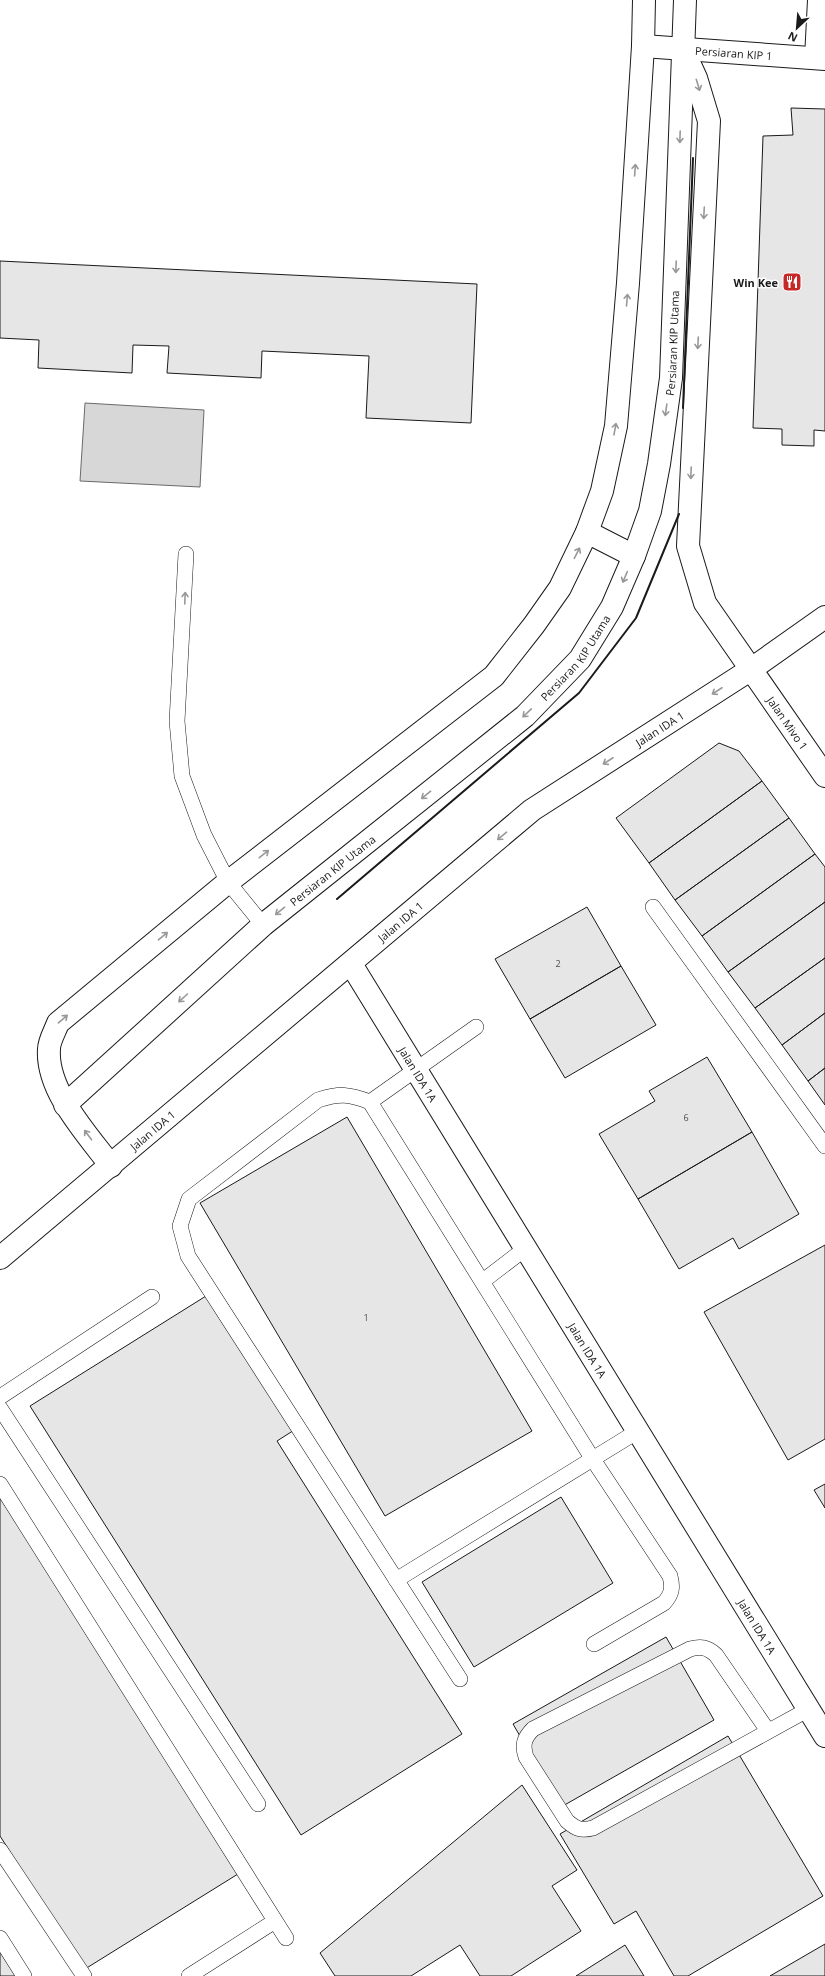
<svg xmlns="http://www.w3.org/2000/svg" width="825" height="1976" font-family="'Open Sans',sans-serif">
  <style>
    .water { fill: #d7d7d7; stroke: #6a6a6a }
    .building { fill: #e6e6e6; stroke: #1a1a1a }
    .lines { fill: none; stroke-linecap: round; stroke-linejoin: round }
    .lane-casing { stroke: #1a1a1a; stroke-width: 16 }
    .street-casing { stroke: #1a1a1a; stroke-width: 24 }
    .lane { stroke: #fff; stroke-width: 15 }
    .street { stroke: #fff; stroke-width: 22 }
    .wall { stroke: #1a1a1a; stroke-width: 2 }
    .oneway { stroke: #989898 }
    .labels { text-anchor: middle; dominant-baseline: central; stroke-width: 3; stroke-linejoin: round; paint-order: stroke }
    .number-label { font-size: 9px; fill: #4d4d4d }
    .street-label { font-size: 11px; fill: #1a1a1a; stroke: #fff }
    .poi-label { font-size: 11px; font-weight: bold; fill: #1a1a1a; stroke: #fff; text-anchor: end }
  </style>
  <rect width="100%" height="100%" fill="#fff"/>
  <!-- water -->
  <path class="water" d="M85 403 204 410 200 487 80 481Z"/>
  <!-- building -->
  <path class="building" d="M791 108 825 109V431L814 430V446L782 445V429L753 428 763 136 793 135Z
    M0 261 477 284 471 423 366 418 369 356 262 351 261 378 167 373 169 346 133 345 132 373 38 368 39 340 0 338Z
    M719 743 739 751 762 781 649 863 616 818Z
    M762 781 789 818 675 900 649 863Z
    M789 818 815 854 702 936 675 900Z
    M815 854 825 867V902L728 972 702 936Z
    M825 902V958L755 1008 728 972Z
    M587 907 621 966 530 1019 495 959Z
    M825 958V1013L782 1045 755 1008Z
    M621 966 656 1025 565 1078 530 1019Z
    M825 1013V1068L808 1081 782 1045Z
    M707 1057 752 1132 638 1199 599 1134 655 1101 649 1091Z
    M825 1068V1105L808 1081Z
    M347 1117 532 1431 385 1516 200 1203Z
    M752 1132 799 1214 739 1249 733 1238 679 1269 638 1199Z
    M825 1245V1439L788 1460 704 1312Z
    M214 1291 299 1427 277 1441 462 1734 301 1835 30 1406Z
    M0 1481 246 1869 85 1969 0 1836Z
    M825 1484V1508L814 1490Z
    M561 1497 613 1583 474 1667 422 1582Z
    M666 1637 714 1720 561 1807 513 1724Z
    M728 1736 823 1896 688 1976H674L636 1911 614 1924 560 1834Z
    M522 1785 577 1870 552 1886 581 1931 511 1976H480L460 1945 411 1976H335L320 1953Z
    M0 1943 20 1976H0Z
    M825 1944V1976H770Z
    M625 1945 644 1976H576Z"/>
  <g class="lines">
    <!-- lane casing -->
    <g class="lane-casing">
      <path id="lane" d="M186 554 177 721 182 776 204 835 228 882 263 925
        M653 907 825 1146
        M370 1102 592 1458 670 1576C673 1588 672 1594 664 1603L594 1644
        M483 1281 526 1248
        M0 1397 152 1297
        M0 1408 258 1804
        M0 1484 286 1938
        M396 1580 638 1431
        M460 1679 188 1256 180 1226 189 1199 318 1100C340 1093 349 1094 370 1102L476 1027
        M768 1731 716 1655C707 1647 701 1646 690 1649L533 1729C524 1738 522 1745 526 1757L567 1821C576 1829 581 1831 593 1828L809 1709
        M0 1850 84 1976
        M0 1938 24 1976
        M189 1976 275 1921"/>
    </g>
    <!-- street casing -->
    <g class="street-casing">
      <g id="street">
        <path id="s1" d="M643 46 825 59"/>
        <path id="s2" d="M685 54 696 78 709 121 688 546 705 603 825 776"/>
        <path d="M816 58 819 0"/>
        <path d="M587 532 634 556"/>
        <path id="s3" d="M351 964 825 1736"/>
        <path id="s4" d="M65 1105 263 925 525 716 580 659 612 607 634 556 650 511 659 464 671 378 685 0"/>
        <path d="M111 1166C88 1135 46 1091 49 1049 49 1041 55 1031 58 1023L228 882 494 676 534 625 560 588 587 532 602 491 616 426 628 283 643 46 644 0"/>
        <path id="s5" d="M0 1258 532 810 750 670 825 617"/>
      </g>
    </g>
    <!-- lane -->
    <use href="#lane" class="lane"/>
    <!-- street -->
    <use href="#street" class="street"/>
    <!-- wall -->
    <path class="wall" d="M683 408 693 158
      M337 899 579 693 636 618 679 514"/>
  </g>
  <!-- one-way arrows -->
  <defs><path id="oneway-shaft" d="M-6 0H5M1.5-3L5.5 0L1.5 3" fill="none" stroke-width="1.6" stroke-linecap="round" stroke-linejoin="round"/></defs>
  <g class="oneway">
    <use href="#oneway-shaft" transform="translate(698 85) rotate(73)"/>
    <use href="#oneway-shaft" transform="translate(680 137) rotate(92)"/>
    <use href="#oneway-shaft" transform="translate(635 170) rotate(-86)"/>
    <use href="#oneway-shaft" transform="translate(704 213) rotate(93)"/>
    <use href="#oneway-shaft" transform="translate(676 267) rotate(92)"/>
    <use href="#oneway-shaft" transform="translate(627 300) rotate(-85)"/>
    <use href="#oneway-shaft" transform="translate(698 343) rotate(93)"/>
    <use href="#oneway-shaft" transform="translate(666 410) rotate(98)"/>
    <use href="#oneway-shaft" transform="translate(615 429) rotate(-80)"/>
    <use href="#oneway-shaft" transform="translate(691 473) rotate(92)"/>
    <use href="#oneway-shaft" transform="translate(577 553) rotate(-63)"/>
    <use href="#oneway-shaft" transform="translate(625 577) rotate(113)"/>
    <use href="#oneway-shaft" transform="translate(185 598) rotate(-88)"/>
    <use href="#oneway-shaft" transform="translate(717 691) rotate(147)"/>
    <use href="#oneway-shaft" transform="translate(527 713) rotate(136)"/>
    <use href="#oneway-shaft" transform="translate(608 761) rotate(147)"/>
    <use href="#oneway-shaft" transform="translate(426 795) rotate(141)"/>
    <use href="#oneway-shaft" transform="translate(502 836) rotate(140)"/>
    <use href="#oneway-shaft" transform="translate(264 854) rotate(-38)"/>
    <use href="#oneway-shaft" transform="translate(280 911) rotate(141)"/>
    <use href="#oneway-shaft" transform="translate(163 936) rotate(-40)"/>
    <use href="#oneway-shaft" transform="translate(183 998) rotate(138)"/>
    <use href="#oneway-shaft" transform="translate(63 1019) rotate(-41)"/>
    <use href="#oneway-shaft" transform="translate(88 1135) rotate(-127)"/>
  </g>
  <!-- icons -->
  <defs>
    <g id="restaurant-square" transform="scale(1)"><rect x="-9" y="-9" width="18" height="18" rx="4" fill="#c62828" stroke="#fff"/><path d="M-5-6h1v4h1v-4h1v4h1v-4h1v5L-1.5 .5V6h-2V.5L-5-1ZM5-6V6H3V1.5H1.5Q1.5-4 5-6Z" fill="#fff"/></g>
  </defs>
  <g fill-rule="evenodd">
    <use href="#restaurant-square" x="792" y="282"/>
  </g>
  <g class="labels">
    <!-- number labels -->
    <g class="number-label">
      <text x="558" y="963">2</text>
      <text x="686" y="1117">6</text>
      <text x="366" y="1317">1</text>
    </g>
    <!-- street labels -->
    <g class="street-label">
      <text stroke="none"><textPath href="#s1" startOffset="91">Persiaran KIP 1</textPath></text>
      <text stroke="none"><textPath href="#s4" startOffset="1016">Persiaran KIP Utama</textPath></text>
      <text stroke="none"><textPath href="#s4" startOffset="680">Persiaran KIP Utama</textPath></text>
      <text stroke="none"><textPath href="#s2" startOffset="702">Jalan Mivo 1</textPath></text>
      <text stroke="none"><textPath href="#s5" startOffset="847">Jalan IDA 1</textPath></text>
      <text stroke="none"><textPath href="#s4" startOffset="356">Persiaran KIP Utama</textPath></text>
      <text stroke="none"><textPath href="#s5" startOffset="523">Jalan IDA 1</textPath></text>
      <text stroke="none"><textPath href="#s3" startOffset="129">Jalan IDA 1A</textPath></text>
      <text stroke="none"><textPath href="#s5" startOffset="199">Jalan IDA 1</textPath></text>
      <text stroke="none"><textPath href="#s3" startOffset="453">Jalan IDA 1A</textPath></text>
      <text stroke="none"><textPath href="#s3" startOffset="777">Jalan IDA 1A</textPath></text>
    </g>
    <!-- poi labels -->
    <g class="poi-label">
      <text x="778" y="282">Win Kee</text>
    </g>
  </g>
  <!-- north arrow -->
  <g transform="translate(797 28) rotate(206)" stroke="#ffffff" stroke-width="3" paint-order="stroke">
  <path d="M0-3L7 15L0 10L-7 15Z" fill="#1a1a1a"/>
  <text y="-6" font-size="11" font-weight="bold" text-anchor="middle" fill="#1a1a1a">N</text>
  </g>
</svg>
